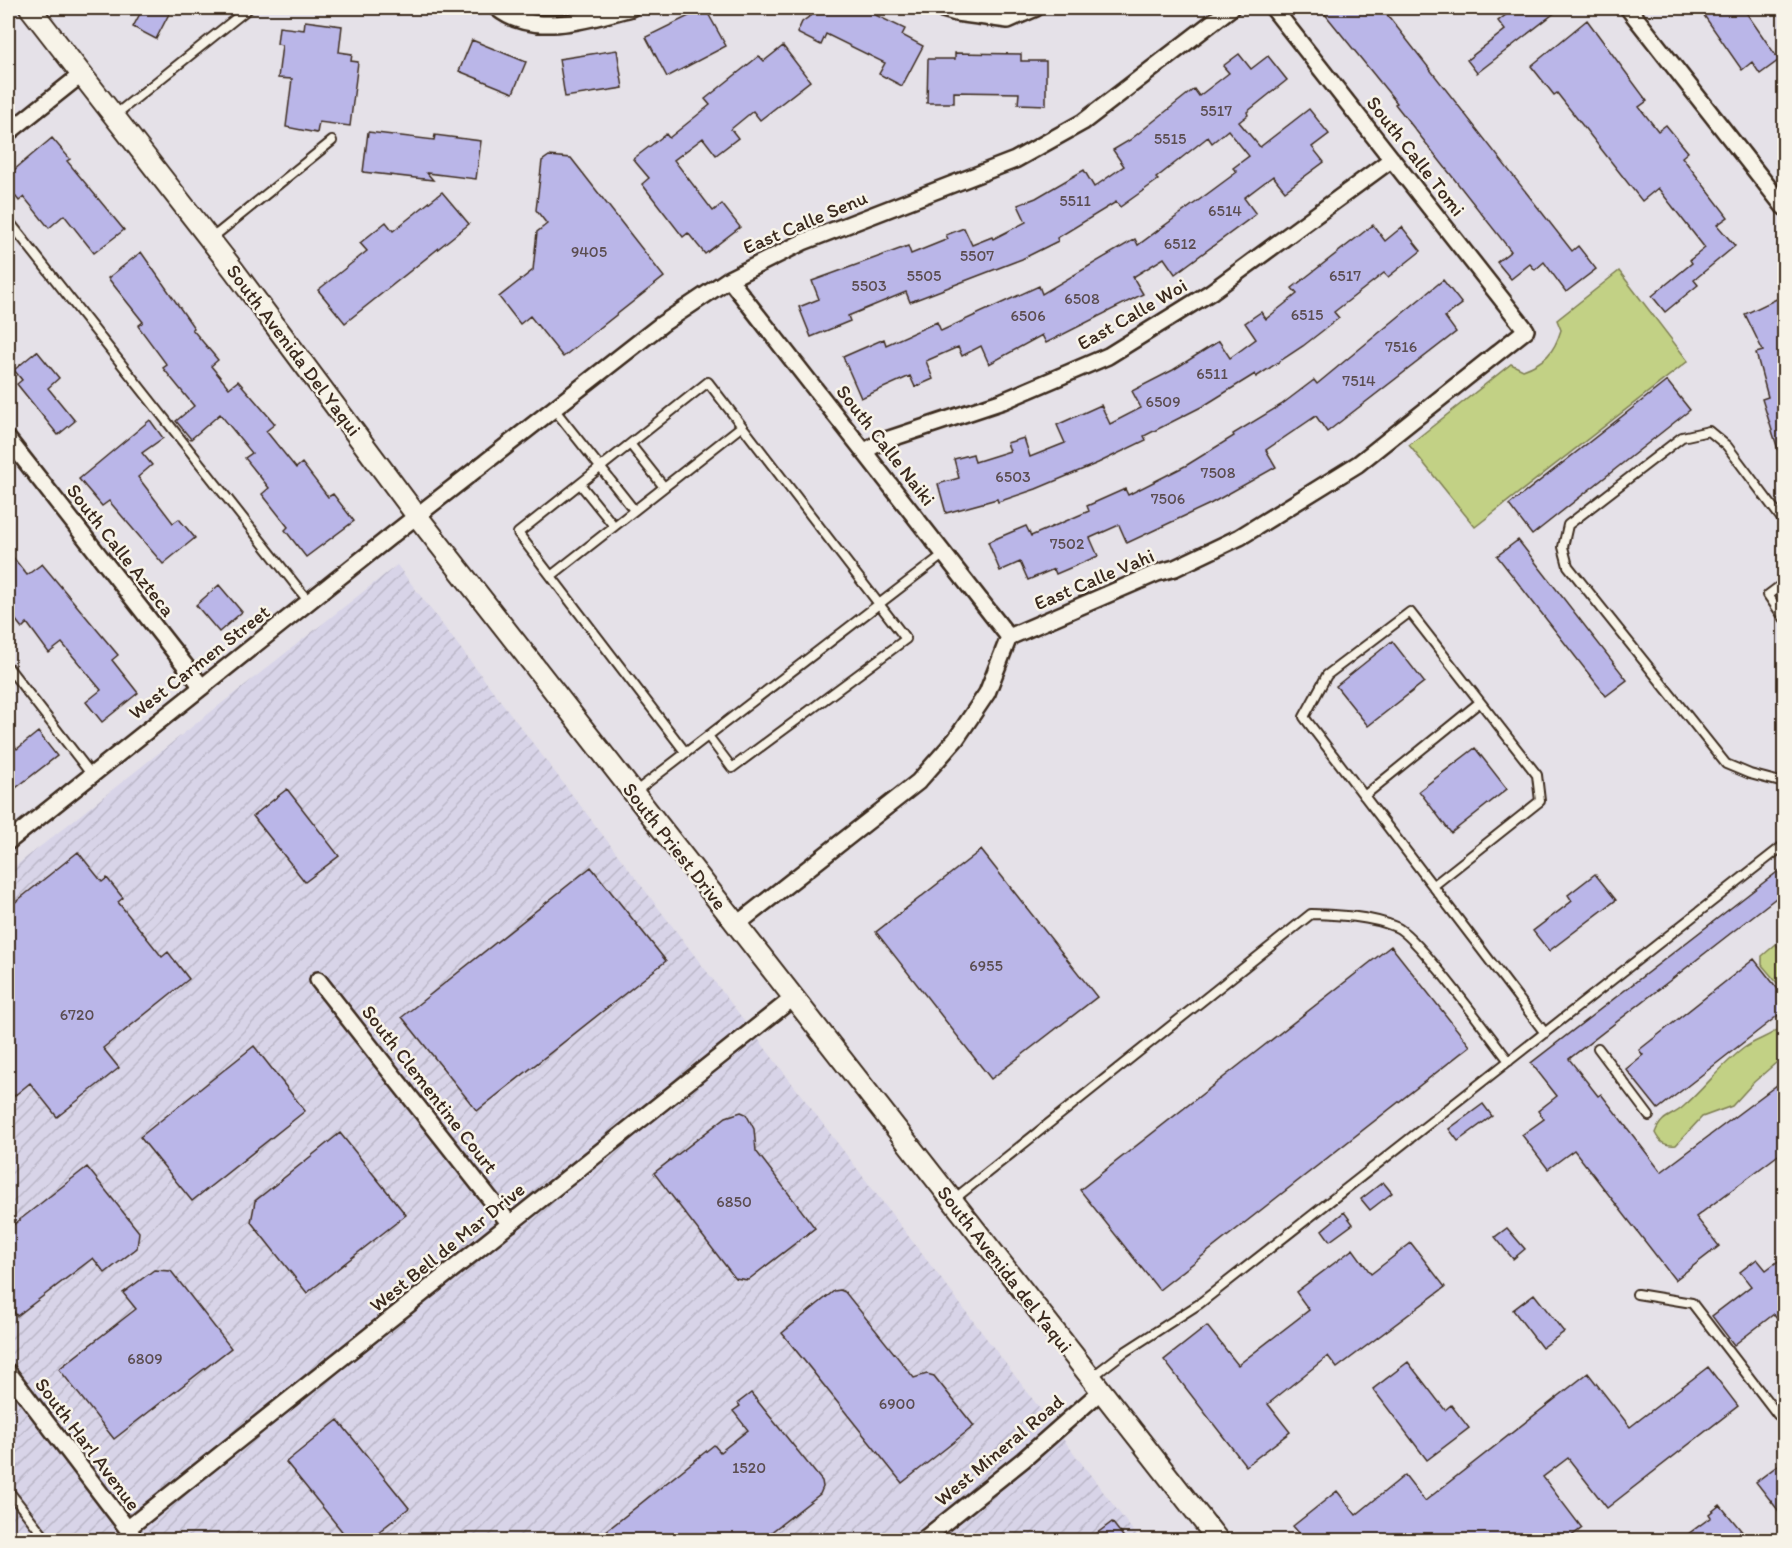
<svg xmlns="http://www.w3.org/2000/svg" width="1792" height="1548" font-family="Itim,sans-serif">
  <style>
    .industrial { fill: url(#industrial-furrows) }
    .park { fill: #c2d185; stroke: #7e7e52; stroke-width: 1.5 }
    .building { fill: #bab6e8; stroke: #3b2a1e; stroke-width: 1.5 }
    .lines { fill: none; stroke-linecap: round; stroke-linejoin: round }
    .service-casing { stroke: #3b2a1e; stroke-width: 12 }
    .minor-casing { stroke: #3b2a1e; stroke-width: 20 }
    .tertiary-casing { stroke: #3b2a1e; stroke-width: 24 }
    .service { stroke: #f7f3e8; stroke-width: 8 }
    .minor { stroke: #f7f3e8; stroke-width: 15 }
    .tertiary { stroke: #f7f3e8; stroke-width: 20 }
    .labels { text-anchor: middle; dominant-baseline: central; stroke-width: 5; stroke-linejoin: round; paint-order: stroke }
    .number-label { font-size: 16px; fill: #5b4d50 }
    .street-label { font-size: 20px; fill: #3b2a1e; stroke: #f7f3e8 }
  </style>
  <defs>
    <pattern id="industrial-furrows" width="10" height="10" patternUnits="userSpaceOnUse" patternTransform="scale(1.5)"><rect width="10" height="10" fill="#d8d4e8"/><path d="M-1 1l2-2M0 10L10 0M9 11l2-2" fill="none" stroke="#bab6c7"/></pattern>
  </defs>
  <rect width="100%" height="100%" fill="#e5e1e8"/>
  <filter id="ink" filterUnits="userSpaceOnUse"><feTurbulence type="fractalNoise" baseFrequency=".0167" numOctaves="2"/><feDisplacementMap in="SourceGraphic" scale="12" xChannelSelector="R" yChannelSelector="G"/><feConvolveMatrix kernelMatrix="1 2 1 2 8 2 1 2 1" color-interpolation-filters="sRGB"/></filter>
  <g filter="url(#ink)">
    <!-- industrial -->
    <path class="industrial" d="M397 565 1140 1540H8V872Z"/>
    <!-- park -->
    <path class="park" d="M1619 271 1688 361 1475 527 1409 445 1511 364 1523 370C1545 362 1554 353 1561 330L1557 320Z
      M1776 944 1784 955V991L1762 965V956Z
      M1784 1025V1056L1754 1082 1732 1106 1702 1117 1676 1145C1665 1146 1660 1143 1655 1133 1662 1114 1673 1117 1684 1106 1705 1088 1721 1065 1744 1048 1757 1039 1772 1036 1784 1025Z"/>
    <!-- building -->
    <path class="building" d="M143 8H172L156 39 133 27Z
      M705 8 726 46 667 77 646 37Z
      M821 8H861L905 29 902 35 923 46 902 86 879 74 885 63 826 34 821 45 797 33 802 22Z
      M1320 8H1382L1572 251 1578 246 1596 269 1566 292 1544 262 1535 270 1530 264 1511 279 1497 262 1511 251 1395 104 1397 103Z
      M1515 8H1561L1477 73 1467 60 1505 30 1498 21Z
      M1712 8H1743L1779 60 1760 74 1752 62 1742 70 1703 14Z
      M1587 20 1647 101 1639 107 1658 131 1666 125 1688 152 1682 157 1728 217 1717 225 1735 246 1694 280 1698 285 1665 312 1652 296 1692 263 1690 260 1705 248 1658 188 1642 201 1557 93 1554 95 1531 66Z
      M305 21 342 26 339 52 352 54 351 61 358 62 350 126 319 122 317 133 286 127 292 79 278 78 282 45 277 44 279 27 304 30Z
      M472 40 526 62 513 93 459 71Z
      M783 46 810 81 760 120 753 111 731 129 738 138 716 155 703 138 674 160 713 211 722 204 740 227 705 254 688 233 683 237 642 184 649 178 633 159 666 134 669 138 710 105 705 99 759 56 764 61Z
      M617 50 623 88 565 97 559 59Z
      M955 53 1021 54V61H1046V105L1018 104 1019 93 954 92V103H927L928 59H955Z
      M1239 54 1251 69 1268 56 1287 80 1247 112 1248 115 1239 122 1260 147 1309 109 1329 134 1312 147 1324 162 1285 191 1273 176 1244 198 1256 214 1175 274 1164 258 1133 277 1143 294 1046 343 1042 335 989 364 981 346 962 356 958 347 926 361 933 379 915 387 910 376 861 398 843 357 884 339 886 345 937 322 941 331 1039 286 1042 294 1135 239 1138 245 1237 172 1233 168 1249 156 1228 130 1212 143 1208 137 1156 178 1158 180 1120 207 1116 202 1057 238 1058 241 1022 259 910 302 906 292 848 316 850 321 811 337 799 307 819 299 812 281 908 246 911 254 948 239 946 235 964 228 972 245 992 237 993 239 1026 222 1018 205 1036 198 1084 170 1094 187 1124 166 1113 150 1130 140 1194 89 1199 96 1229 73 1223 66Z
      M368 132 434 140 435 135 481 141 476 179 427 173 433 180 363 172Z
      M52 138 70 159 67 161 124 230 94 253 64 215 49 228 24 197 19 201 8 187V175Z
      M549 156 571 158 664 277 563 357 530 316 520 324 499 297 533 270 537 232 547 224 536 210 542 161Z
      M442 192 469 224 345 323 318 290 367 251 360 243 386 222 393 231Z
      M1373 225 1385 241 1402 227 1421 251 1388 277 1384 273 1334 312 1339 318 1303 346 1256 377 1255 374 1205 405 1144 436 1146 440 1098 463 1036 489 998 502 997 499 946 513 938 484 959 478 954 459 973 454 975 462 1010 451 1007 443 1024 438 1030 457 1065 443 1057 425 1101 405 1110 424 1141 408 1132 391 1173 370 1219 341 1230 358 1256 339 1245 323 1261 312 1266 319 1297 294 1292 288Z
      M141 252 194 328 192 329 218 360 211 366 229 388 238 381 252 397 275 424 266 431 296 468 302 463 328 497 333 494 354 521 306 557 285 530 288 527 262 494 269 488 245 458 252 453 220 414 191 439 176 421 194 406 163 368 167 365 138 326 143 322 108 278Z
      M1443 280 1462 304 1445 317 1456 332 1327 432 1316 416 1266 450 1276 467 1210 504 1127 543 1119 525 1090 538 1098 556 1056 574 1054 569 1028 580 1020 562 1000 571 988 542 1026 526 1031 536 1089 511 1087 506 1125 489 1128 495 1187 465 1234 436 1233 434 1281 405 1314 380 1317 384Z
      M1785 295V459H1781L1762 399 1768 397 1756 353 1763 351 1745 314Z
      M37 351 59 378 48 388 75 421 58 435 17 384 22 380 14 370Z
      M1667 381 1690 410 1532 535 1509 505Z
      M150 420 163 438 142 453 152 465 138 477 173 523 179 519 195 538 163 564 109 501 102 506 79 479Z
      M1518 540 1627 680 1606 696 1497 556Z
      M8 551 27 575 42 564 118 655 112 660 138 693 102 722 86 702 101 690 62 643 49 653 27 623 22 628 8 610Z
      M219 585 242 612 219 632 196 605Z
      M1392 641 1424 682 1368 726 1336 686Z
      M38 732 57 756 8 794V737L17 749Z
      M1475 748 1507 789 1451 833 1419 791Z
      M287 789 339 856 305 882 253 816Z
      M981 850 1097 997 991 1079 876 932Z
      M78 852 102 882 107 878 123 898 118 902 162 957 168 952 189 979 103 1048 119 1068 57 1117 30 1083 8 1101V908Z
      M1785 866V891L1569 1059 1598 1096 1601 1094 1661 1172 1785 1079V1150L1696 1217 1719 1246 1675 1280 1574 1150 1548 1169 1522 1135 1544 1119 1538 1111 1557 1096 1531 1063Z
      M591 867 666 961 477 1111 402 1017Z
      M1595 874 1616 900 1549 951 1533 931 1572 901 1568 895Z
      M1391 946 1470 1046 1159 1290 1080 1190Z
      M1754 959 1785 998V1010L1658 1109 1626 1069 1643 1055 1639 1050Z
      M254 1046 305 1111 192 1201 140 1137Z
      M1483 1104 1492 1116 1458 1141 1449 1129Z
      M741 1112 746 1114 754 1129 756 1151 815 1228 748 1280 735 1278 654 1173 726 1117Z
      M340 1133 406 1215 307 1293 251 1222 255 1201Z
      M87 1167 139 1232 137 1248 105 1273 93 1258 17 1316 8 1304V1229Z
      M1383 1182 1392 1193 1370 1210 1361 1199Z
      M1344 1212 1353 1224 1330 1241 1322 1230Z
      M1507 1228 1525 1249 1513 1259 1495 1237Z
      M1411 1243 1445 1287 1337 1368 1328 1356 1268 1404 1290 1432 1246 1466 1164 1360 1207 1326 1238 1365 1309 1310 1296 1292 1353 1249 1371 1274Z
      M1785 1256V1328L1774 1314 1734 1345 1712 1316 1751 1286 1740 1272 1757 1259 1766 1270Z
      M154 1270 171 1271 231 1348 114 1439 59 1369 136 1309 123 1293Z
      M840 1290 845 1292 914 1378 927 1374 934 1376 974 1426 902 1483 782 1333 834 1291Z
      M1534 1294 1564 1332 1542 1348 1513 1310Z
      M1408 1362 1445 1410 1451 1405 1469 1428 1427 1460 1373 1389Z
      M1708 1367 1738 1406 1607 1508 1568 1458 1543 1477 1582 1528 1566 1540H1305L1293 1526 1337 1491 1356 1515 1405 1475 1425 1501 1588 1373 1630 1427Z
      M751 1393 822 1481 823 1487 820 1494 761 1540H595L714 1445 720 1452 748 1430 733 1411 740 1406 738 1403Z
      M338 1420 409 1508 368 1540H349L286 1462Z
      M1785 1460V1519L1756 1482Z
      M1720 1505 1749 1540H1680L1711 1517 1709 1514Z
      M1112 1522 1126 1540H1088Z"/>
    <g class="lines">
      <!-- service casing -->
      <g class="service-casing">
        <path id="service" d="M115 115 249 8
          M8 220 309 602
          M212 238 332 141
          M554 409 634 510
          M630 444 664 487
          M580 484 614 526
          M1784 522 1727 446 1709 431 1682 437 1568 525 1563 547 1568 566 1726 764 1750 774 1784 783
          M551 576 742 426
          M1784 583 1768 595 1784 618
          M8 667 91 774
          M686 753 518 533 708 382 906 639 732 768 708 736
          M635 792 944 554
          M1364 796 1480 702
          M1433 886 1540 801 1537 775 1410 612 1327 675 1304 717C1384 822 1465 927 1545 1033
          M1598 1048 1649 1116
          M953 1200 1311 914C1339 915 1370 916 1396 927 1418 936 1490 1037 1509 1061
          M1637 1294 1692 1303 1778 1415
          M1092 1377 1123 1353 1199 1304 1784 845
          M8 1490 47 1540"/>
      </g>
      <!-- minor casing -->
      <g class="minor-casing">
        <path id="minor" d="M497 8C533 38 591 19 631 8
          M939 8 956 13 1008 20 1036 8
          M1628 8 1784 207
          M8 133 82 74
          M729 279 1009 637
          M8 439 202 687
          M864 452 880 442 1003 401 1108 356 1211 292 1392 159
          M8 842 391 536 662 324 729 279 803 242 1015 160 1083 122 1231 8
          M736 925 918 782 956 739 987 693 1009 637 1157 573 1175 568 1240 537 1358 464 1526 330 1273 8
          M318 980 510 1224
          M8 1372 136 1540
          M127 1529 793 998
          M923 1540 1023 1460 1101 1391"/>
      </g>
      <!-- tertiary casing -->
      <g class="tertiary-casing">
        <path id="tertiary" d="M30 8 233 269 417 516 1218 1540"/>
      </g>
      <!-- service -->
      <use href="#service" class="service"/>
      <!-- minor -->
      <use href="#minor" class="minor"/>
      <!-- tertiary -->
      <use href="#tertiary" class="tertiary"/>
    </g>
  </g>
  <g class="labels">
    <!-- number labels -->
    <g class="number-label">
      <text x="1216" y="110">5517</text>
      <text x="1170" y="138">5515</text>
      <text x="1075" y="200">5511</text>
      <text x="1225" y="210">6514</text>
      <text x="1180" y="243">6512</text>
      <text x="589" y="251">9405</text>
      <text x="977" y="255">5507</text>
      <text x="924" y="275">5505</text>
      <text x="1345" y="275">6517</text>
      <text x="869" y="285">5503</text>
      <text x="1082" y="298">6508</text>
      <text x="1307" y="314">6515</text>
      <text x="1028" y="315">6506</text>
      <text x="1401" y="346">7516</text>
      <text x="1212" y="373">6511</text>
      <text x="1359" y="380">7514</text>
      <text x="1163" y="401">6509</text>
      <text x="1218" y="472">7508</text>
      <text x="1013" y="476">6503</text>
      <text x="1168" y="498">7506</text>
      <text x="1067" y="543">7502</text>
      <text x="986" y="965">6955</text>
      <text x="77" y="1014">6720</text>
      <text x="734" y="1201">6850</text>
      <text x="145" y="1358">6809</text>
      <text x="897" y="1403">6900</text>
      <text x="749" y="1467">1520</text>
    </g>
    <!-- street labels -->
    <g class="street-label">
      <text transform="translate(1416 156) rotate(52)">South Calle Tomi</text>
      <text transform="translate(805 222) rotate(-23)">East Calle Senu</text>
      <text transform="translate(1132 314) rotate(-30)">East Calle Woi</text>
      <text transform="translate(294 350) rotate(53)">South Avenida Del Yaqui</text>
      <text transform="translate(886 445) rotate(52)">South Calle Naiki</text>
      <text transform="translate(121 550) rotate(52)">South Calle Azteca</text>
      <text transform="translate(1094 579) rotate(-23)">East Calle Vahi</text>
      <text transform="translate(199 662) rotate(-38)">West Carmen Street</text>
      <text transform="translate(675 846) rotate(52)">South Priest Drive</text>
      <text transform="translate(430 1089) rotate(52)">South Clementine Court</text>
      <text transform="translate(447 1247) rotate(-39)">West Bell de Mar Drive</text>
      <text transform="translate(1005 1269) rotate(52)">South Avenida del Yaqui</text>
      <text transform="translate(88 1444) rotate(53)">South Harl Avenue</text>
      <text transform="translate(999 1450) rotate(-40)">West Mineral Road</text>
    </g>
  </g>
  <!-- margin -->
  <rect width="1792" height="1548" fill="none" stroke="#f7f3e8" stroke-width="30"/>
  <rect x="15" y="15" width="1762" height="1518" fill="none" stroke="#3b2a1e" stroke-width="2" filter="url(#ink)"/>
</svg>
